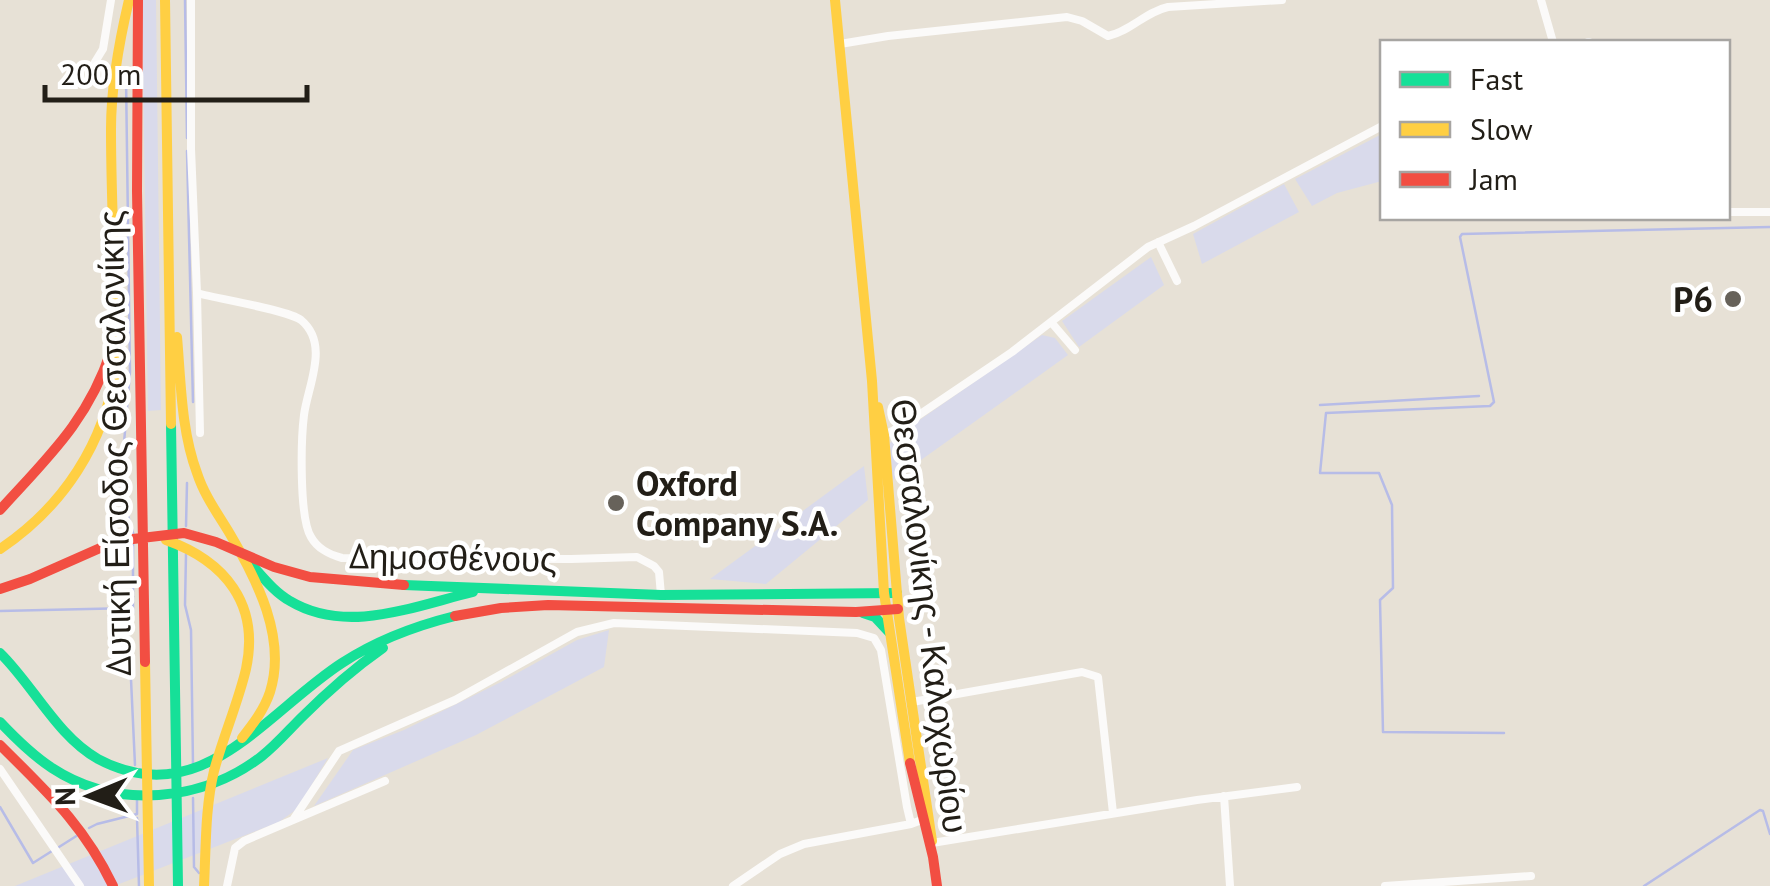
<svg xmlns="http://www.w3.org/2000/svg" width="1770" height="886" font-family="'PT Sans',sans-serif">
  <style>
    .green { fill: #d9daeb }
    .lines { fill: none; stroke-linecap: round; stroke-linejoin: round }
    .stream { stroke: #b7bce7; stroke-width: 2.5 }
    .street { stroke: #fbfaf9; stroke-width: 8 }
    .fast { stroke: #16e098; stroke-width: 10 }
    .slow { stroke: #ffcf43; stroke-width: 10 }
    .jam { stroke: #f24e42; stroke-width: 10 }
    .poi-dot { fill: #67625a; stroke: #fff; stroke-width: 4 }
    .labels { text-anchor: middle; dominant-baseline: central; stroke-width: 9; stroke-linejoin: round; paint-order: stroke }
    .poi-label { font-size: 35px; font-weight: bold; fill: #221e17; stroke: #fff; text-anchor: end }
    .street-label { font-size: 35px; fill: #221e17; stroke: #fff }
  </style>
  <rect width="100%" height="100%" fill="#e7e1d6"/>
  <!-- green -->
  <path class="green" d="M142 0H156L161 410 148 411Z
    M1382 134V181L1337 193 1312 206 1295 179Z
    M1284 184 1299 212 1202 264 1193 234Z
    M1151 257 1164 285 1079 347 1062 321Z
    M1042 335 1055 338 1068 355 893 480 887 447 895 437Z
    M864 466 868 500 766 584 710 579Z
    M609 630 604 667 476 735 314 806 353 750 404 730 501 682 577 640Z
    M328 758 297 809 279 822 114 886H15Z"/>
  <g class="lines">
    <!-- stream -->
    <path class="stream" d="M185 0 187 138
      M126 77 130 372 124 443 126 509 134 536
      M187 151 193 402
      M1320 405 1479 396
      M186 526 187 483
      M133 544V613L123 624V641L130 658 135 765
      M186 554 185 605 191 630 193 765
      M0 611 132 608
      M1504 733 1383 732 1380 600 1393 588 1392 505 1379 473H1320L1326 413 1490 406 1494 402 1460 237 1462 234 1770 227
      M193 798 194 867 199 873
      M0 807 33 863 52 851
      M137 818 139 886
      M89 828 97 824 137 814V798
      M59 847 78 835
      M1644 886 1760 810 1763 811 1770 834"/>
    <!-- street -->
    <path class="street" d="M191 0V149L197 293C218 299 288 310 301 320 330 344 308 385 304 415 301 439 299 518 311 537 317 548 330 555 342 558L571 559 637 557 654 566 659 572 661 595
      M1541 0 1553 42
      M1588 42H1589
      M840 44 888 36 1067 17 1082 21 1108 36C1131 31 1145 12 1168 7L1282 0
      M95 62 103 49 111 0
      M1728 212H1770
      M1158 242 1177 281
      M197 293 200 433
      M1051 322 1075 350
      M884 435 904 425 1012 352 1148 247 1194 226 1382 126
      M912 702 1082 672 1098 677 1113 813
      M0 769 80 886
      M1224 796 1230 886
      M293 820 385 781
      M932 843 1197 800 1297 787
      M227 886 235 848 244 841 293 820 339 751 455 700 577 632 614 623 857 633 874 638 881 650 907 807 911 824 927 818
      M733 886 780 854 804 844 911 824
      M1385 886 1531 876"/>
    <!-- fast -->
    <path class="fast" d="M171 424 178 886
      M250 563C262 576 274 592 290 601 347 635 414 606 473 592
      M404 585 661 595 897 593
      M863 613 875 617 889 632
      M0 653C33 685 57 736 98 759 201 814 266 712 342 663 377 640 415 626 455 616
      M0 722C16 739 32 755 52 768 116 810 203 802 262 756 276 745 288 731 301 718 326 693 353 669 383 648"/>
    <!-- slow -->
    <path class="slow" d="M165 0 171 424
      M835 0 872 381 884 593 910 763
      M177 337C181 382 181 430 197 473 204 495 218 514 230 534 257 580 287 638 270 692 264 710 253 724 242 738
      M878 407 884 435 899 618 932 841
      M166 540C225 561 260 604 246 669 238 703 223 737 214 771 205 808 206 848 204 886
      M0 549C63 507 105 443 116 367 120 339 116 311 115 283 113 232 111 180 111 129 111 86 119 42 129 0
      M145 662 149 886"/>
    <!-- jam -->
    <path class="jam" d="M138 0 137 191 145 662
      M0 510C48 457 88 421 111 351
      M0 589 30 579 116 541 184 533 216 542 274 567 310 577 404 585
      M455 616 501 608 548 605 856 612 898 609
      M0 745C47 792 84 825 113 886
      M910 763 933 857 937 886"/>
  </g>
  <!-- markers -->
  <g class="poi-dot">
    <circle cx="1733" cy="299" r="10"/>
    <circle cx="616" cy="503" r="10"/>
  </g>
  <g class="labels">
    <!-- poi labels -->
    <g class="poi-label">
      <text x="1713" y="299">P6</text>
      <text x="636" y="483" text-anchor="start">Oxford<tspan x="636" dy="40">Company S.A.</tspan></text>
    </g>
    <!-- street labels -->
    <g class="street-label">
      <text transform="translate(114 443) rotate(-91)">Δυτική Είσοδος Θεσσαλονίκης</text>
      <text transform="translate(453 557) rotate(1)">Δημοσθένους</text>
      <text transform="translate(930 616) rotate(83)">Θεσσαλονίκης - Καλοχωρίου</text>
    </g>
  </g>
  <!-- legend -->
  <rect x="1380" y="40" width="350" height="180" fill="#ffffff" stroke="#a7a5a2" stroke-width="2.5"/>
  <rect x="1400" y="72" width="50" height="15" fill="#16e098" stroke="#a7a5a2" stroke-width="2.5"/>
  <text x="1470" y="90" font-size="30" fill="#221e17">Fast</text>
  <rect x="1400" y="122" width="50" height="15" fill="#ffcf43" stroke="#a7a5a2" stroke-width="2.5"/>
  <text x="1470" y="140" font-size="30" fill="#221e17">Slow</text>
  <rect x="1400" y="172" width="50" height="15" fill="#f24e42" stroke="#a7a5a2" stroke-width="2.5"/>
  <text x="1470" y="190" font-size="30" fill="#221e17">Jam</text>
  <!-- north arrow -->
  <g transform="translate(90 796) rotate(269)" stroke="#ffffff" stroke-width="8" paint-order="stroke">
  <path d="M0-8L18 38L0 25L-18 38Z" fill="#221e17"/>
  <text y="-15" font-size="28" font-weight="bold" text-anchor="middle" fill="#221e17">N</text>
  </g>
  <!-- scale -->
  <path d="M45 85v15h262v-15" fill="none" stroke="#221e17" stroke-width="5"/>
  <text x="60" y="85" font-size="30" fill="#221e17" stroke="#ffffff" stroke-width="8" paint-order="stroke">200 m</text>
</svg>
